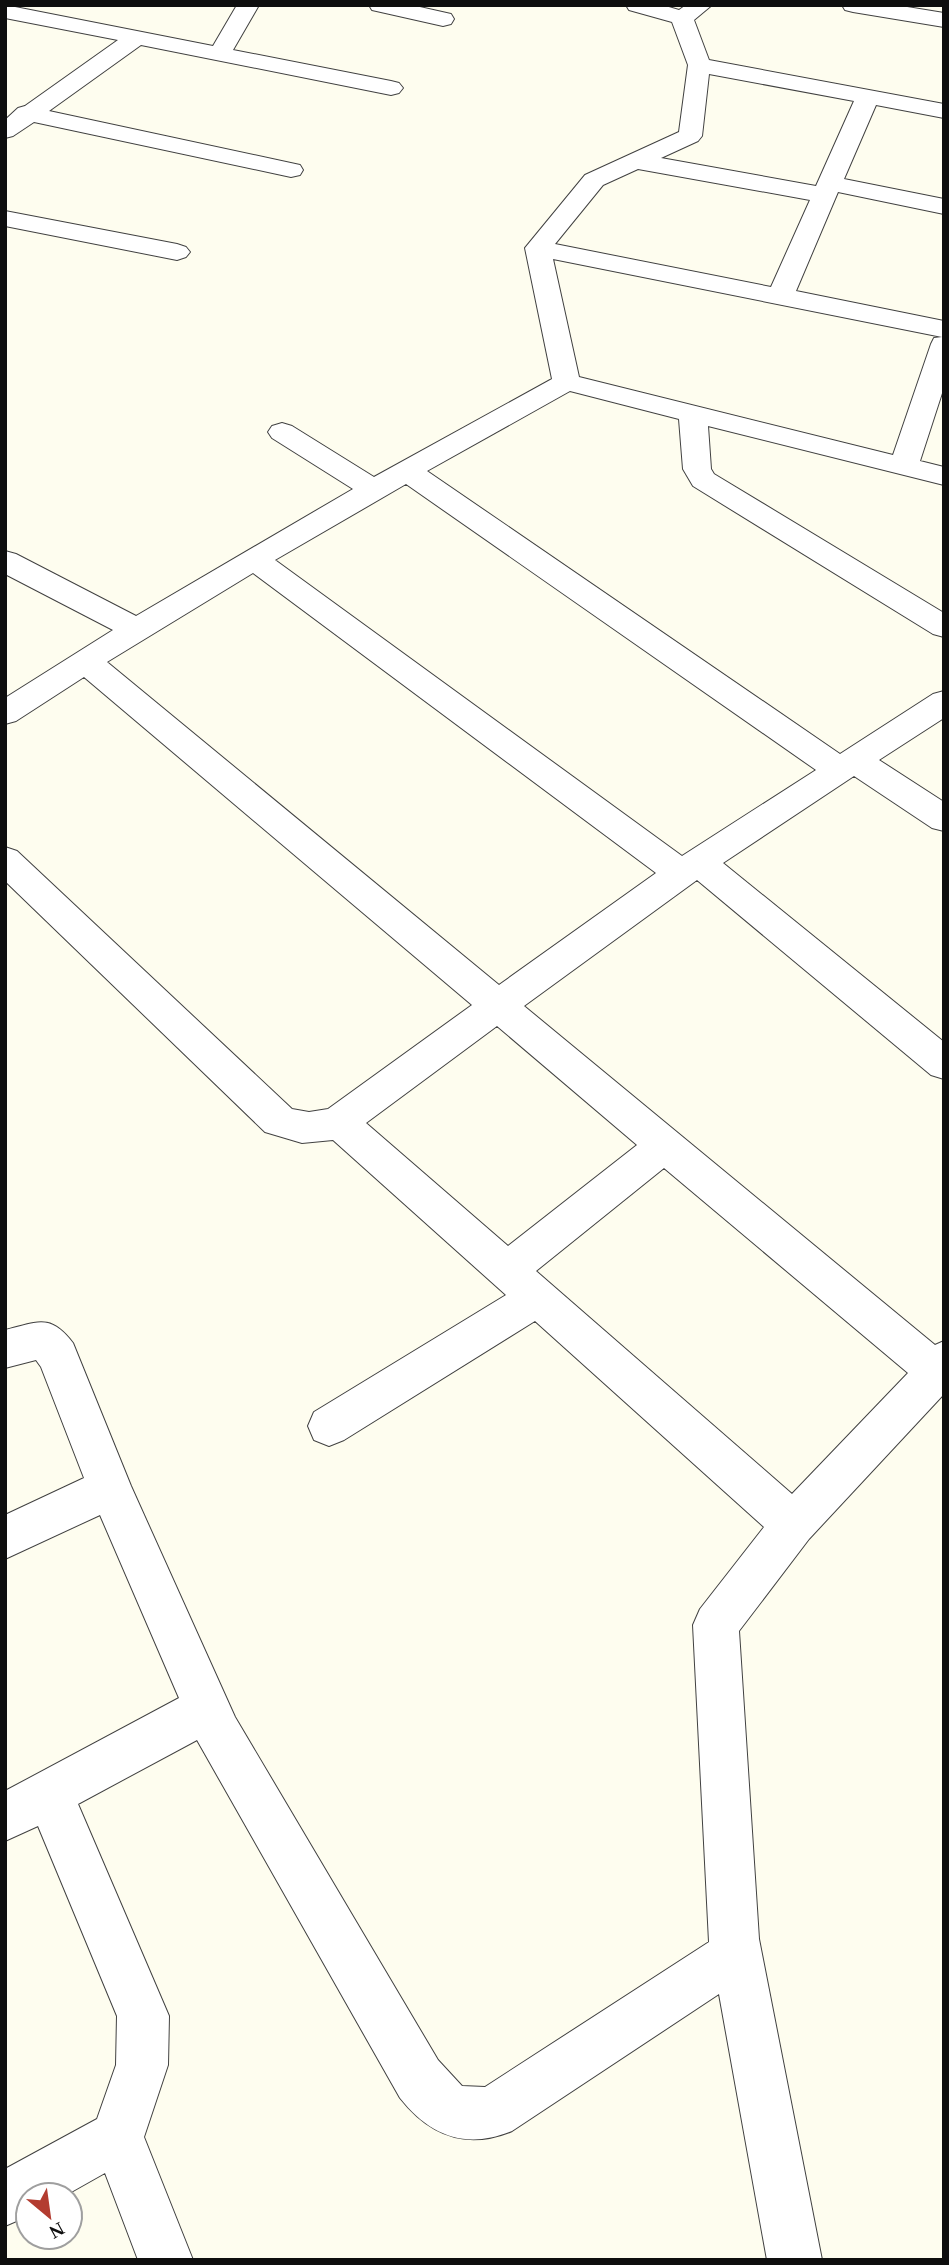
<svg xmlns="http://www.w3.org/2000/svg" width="949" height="2265" font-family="Georgia,serif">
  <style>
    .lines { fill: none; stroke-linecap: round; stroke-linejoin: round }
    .minor-casing { stroke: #414141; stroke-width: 2 }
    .minor { fill: #fff; fill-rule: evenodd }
  </style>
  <rect width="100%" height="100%" fill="#fefdef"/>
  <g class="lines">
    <!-- minor casing -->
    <g class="minor-casing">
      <path id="minor" d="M5 5 213 46 237 5H259L233 50 391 81 399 83 403 88 399 93 391 95 141 45 49 111 300 165 303 170 300 175 291 177 34 122 13 136 5 138V120L18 108 25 106 118 40 5 18Z
        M369 5H411L451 14 454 19 451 24 443 26 372 10Z
        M626 5H662L679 10 686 5H712L694 20 709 60 944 104V118L876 105 844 179 944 199V214L838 192 796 291 944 321V387L920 461 944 467V485L708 426 711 469 714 474 944 613V637L933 634 693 486 683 469 679 419 570 391 427 471 840 754 933 694 944 691V718L879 760 944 802V831L932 828 854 776 723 863 944 1042V1079L931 1075 697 880 524 1006 935 1345 944 1341V1394L809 1539 739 1631 759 1939 822 2260H767L719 1994 512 2131C466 2150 430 2136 400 2098L197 1740 78 1804 169 2016 168 2065 144 2137 193 2260H138L105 2173 66 2195H28V2216L5 2226V2169L97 2119 116 2065 117 2016 38 1826 5 1841V1791L179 1698 100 1515 5 1559V1515L84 1478 41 1367 36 1360 5 1368V1330C38 1322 50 1313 73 1343L131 1486 235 1717 438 2060 462 2086 485 2087 709 1942 693 1625 700 1609 764 1527 535 1321 344 1440 329 1446 314 1440 308 1426 314 1412 506 1295 333 1140 302 1143 265 1132 5 881V847L17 851 292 1109 309 1112 328 1109 472 1005 84 677 16 721 5 724V698L113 630 5 574V551L16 554 136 616 353 489 272 438 268 432 272 426 282 423 292 426 374 477 552 379 525 248 585 175 679 132 688 65 672 22 629 10ZM709 74 854 101 816 186 661 158 698 141 702 136ZM638 169 810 200 771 287 555 244 603 185ZM553 259 942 337 934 338 931 344 893 455 579 377ZM406 484 816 770 682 856 275 560ZM253 573 656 873 499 985 107 662ZM497 1026 637 1145 508 1246 366 1123ZM664 1168 908 1373 792 1494 536 1271Z
        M842 5H895L944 13V27L853 12 845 10Z
        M5 211 177 244 186 247 190 252 186 257 177 260 5 226Z"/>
    </g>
    <!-- minor -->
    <use href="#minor" class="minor"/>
  </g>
  <!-- border -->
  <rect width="949" height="2265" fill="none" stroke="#0e0e0e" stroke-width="14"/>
  <!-- north arrow -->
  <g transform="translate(49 2216) rotate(151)"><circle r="33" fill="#ffffff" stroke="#9f9f9f" stroke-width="2"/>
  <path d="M0-5L12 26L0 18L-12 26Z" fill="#b33c30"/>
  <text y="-10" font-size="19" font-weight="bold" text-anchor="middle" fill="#0e0e0e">N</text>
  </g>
</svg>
